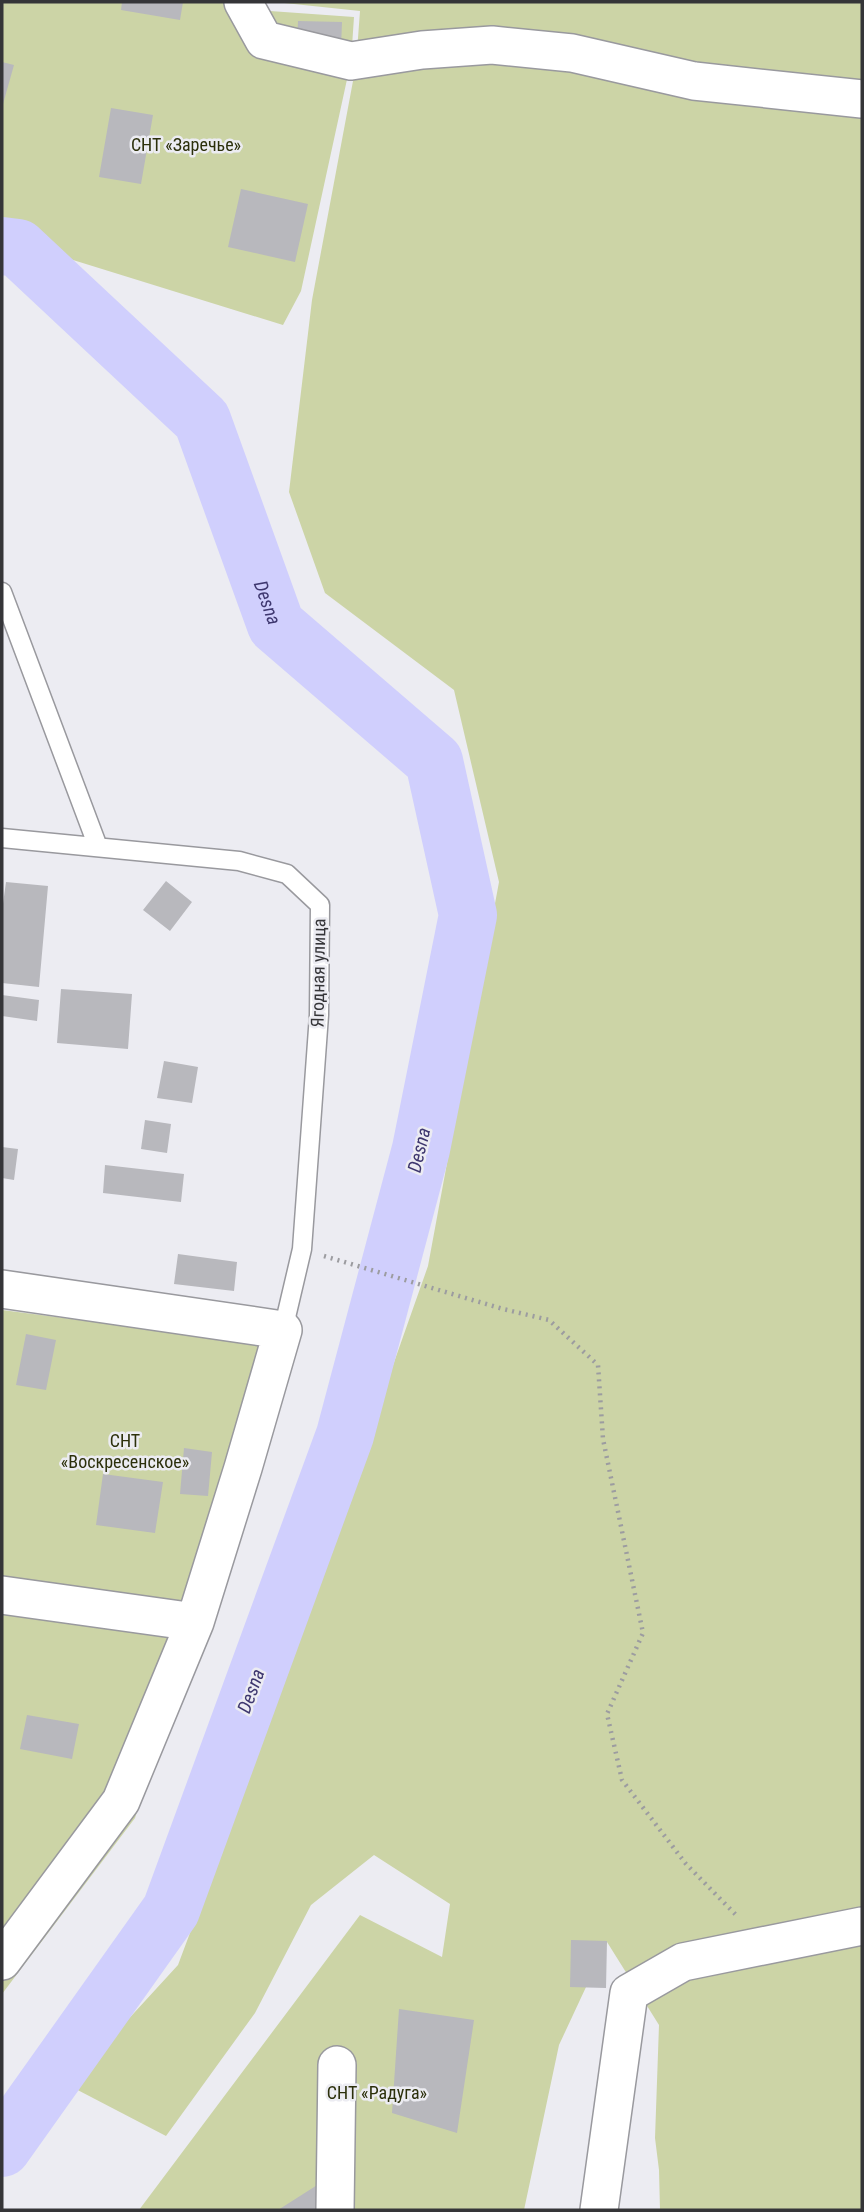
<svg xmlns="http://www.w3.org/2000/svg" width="864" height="2212" font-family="'Roboto Condensed',sans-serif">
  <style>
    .green { fill: #ccd4a6 }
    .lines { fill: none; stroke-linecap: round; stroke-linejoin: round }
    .river { stroke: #d0cffd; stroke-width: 58 }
    .building { fill: #b8b8bd }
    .lane-casing { stroke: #99999e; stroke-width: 21 }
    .street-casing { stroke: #99999e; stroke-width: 40 }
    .path { stroke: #9c9ca0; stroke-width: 4.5; stroke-dasharray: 2 5; stroke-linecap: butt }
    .lane { stroke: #fff; stroke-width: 18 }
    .street { stroke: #fff; stroke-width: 37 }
    .labels { text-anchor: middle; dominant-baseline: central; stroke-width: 5; stroke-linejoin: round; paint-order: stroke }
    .park-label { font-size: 18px; fill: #2c300b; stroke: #ececf2 }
    .street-label { font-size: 18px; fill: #353538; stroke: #ececf2 }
    .water-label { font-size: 19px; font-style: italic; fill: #3e376f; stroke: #ececf2 }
  </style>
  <rect width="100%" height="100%" fill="#ececf2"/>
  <!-- green -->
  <path class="green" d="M2 2H263L270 11 354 17 351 61 301 291 283 325 2 238Z
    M275 2H862V2210H660L659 2170 655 2138 659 2025 607 1942 559 2045 524 2210H139L360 1915 442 1957 450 1904 374 1855 311 1905 255 2013 166 2136 68 2085 178 1965 236 1810 428 1266 499 882 454 690 325 593 289 492 312 300 356 65 360 11Z
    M2 1310 288 1347 135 1818 2 1994Z"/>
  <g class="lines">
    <!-- river -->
    <path class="river" id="s1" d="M2 246 18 248 202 420 276 625 434 761 468 915 421 1149 345 1435 171 1910 2 2148"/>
  </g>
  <!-- building -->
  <path class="building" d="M122 2H183L180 20 121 10Z
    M298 21 342 22 341 48 297 46Z
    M2 62 14 65 3 104H2Z
    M111 108 153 115 141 184 99 177Z
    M241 189 308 204 295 262 228 247Z
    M166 881 192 902 170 931 143 910Z
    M6 882 48 886 39 987 2 983V911Z
    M61 989 132 994 128 1049 57 1043Z
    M2 995 39 1000 37 1021 2 1016Z
    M164 1061 198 1067 192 1103 157 1098Z
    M145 1120 171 1124 167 1153 141 1149Z
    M2 1147 18 1149 14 1180 2 1178Z
    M105 1165 184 1174 181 1202 103 1193Z
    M178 1254 237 1262 234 1291 174 1284Z
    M26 1334 56 1340 46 1390 16 1385Z
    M184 1448 212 1452 208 1496 180 1494Z
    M103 1474 163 1482 155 1533 96 1525Z
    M27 1715 79 1724 72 1759 20 1749Z
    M571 1940 607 1941 606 1988 570 1987Z
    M399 2009 474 2020 457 2133 392 2113Z
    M322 2182 341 2210H278Z"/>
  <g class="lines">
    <!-- lane casing -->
    <g class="lane-casing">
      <path id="lane" d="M2 592 98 847
        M2 838 239 861 287 874 320 905 319 1015 302 1249 283 1330"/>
    </g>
    <!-- street casing -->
    <g class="street-casing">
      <path id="street" d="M243 2 264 40 351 61 422 50 492 45 572 53 694 81 862 99
        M2 1289 283 1330 243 1468 195 1622 121 1801 2 1961
        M2 1595 195 1622
        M335 2210 337 2065
        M599 2210 629 1993 683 1962 862 1926"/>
    </g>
    <!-- path -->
    <path class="path" d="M324 1256 503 1309 549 1320 598 1365 603 1439 643 1633 607 1714 622 1780 686 1864 738 1917"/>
    <!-- lane -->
    <use href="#lane" class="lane"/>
    <!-- street -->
    <use href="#street" class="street"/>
  </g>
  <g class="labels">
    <!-- park labels -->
    <g class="park-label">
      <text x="186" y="144">СНТ «Заречье»</text>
      <text x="125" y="1440">СНТ<tspan x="125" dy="21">«Воскресенское»</tspan></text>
      <text x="377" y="2092">СНТ «Радуга»</text>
    </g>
    <!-- street labels -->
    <g class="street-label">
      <text transform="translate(318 973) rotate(-89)">Ягодная улица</text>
    </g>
    <!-- water labels -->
    <g class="water-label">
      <text stroke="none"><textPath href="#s1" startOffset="462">Desna</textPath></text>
      <text transform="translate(419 1150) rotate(-77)">Desna</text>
      <text transform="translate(251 1691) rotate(-70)">Desna</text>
    </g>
  </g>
  <!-- border -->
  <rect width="864" height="2212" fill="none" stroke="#353538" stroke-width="7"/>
</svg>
